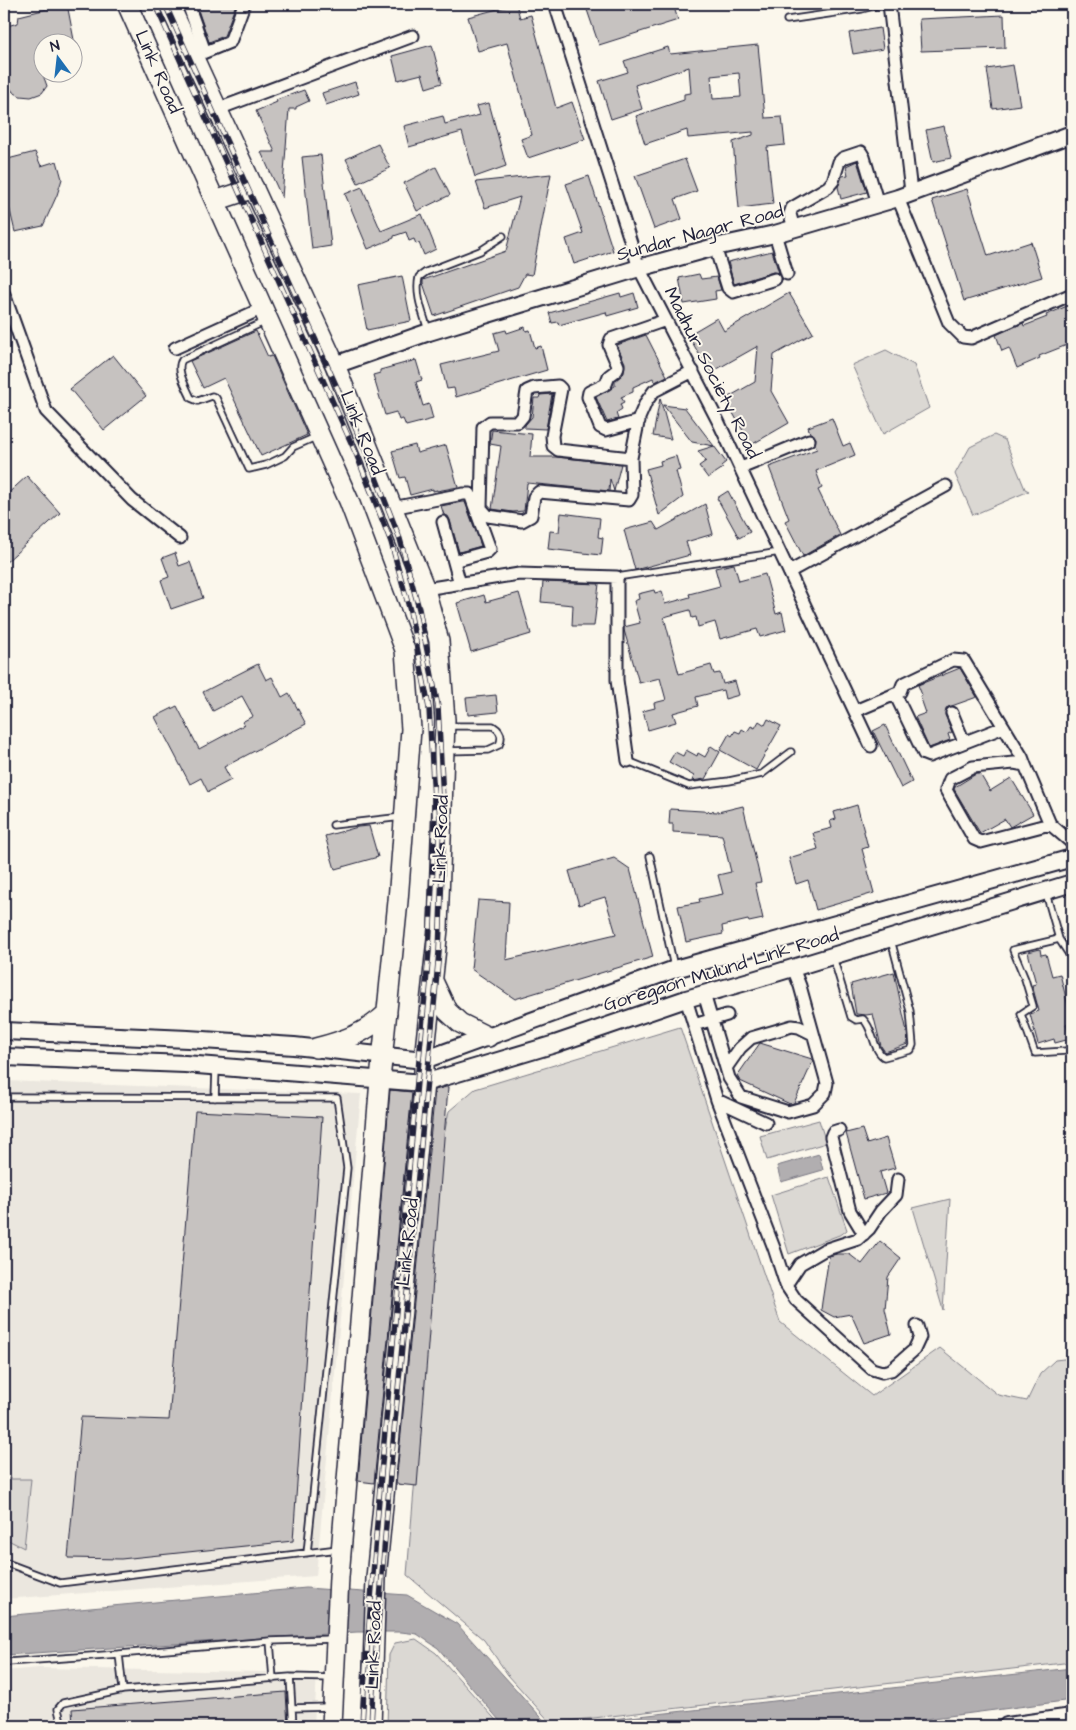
<svg xmlns="http://www.w3.org/2000/svg" width="1076" height="1730" font-family="'Architects Daughter',sans-serif">
  <style>
    .built { fill: #ebe7df }
    .green { fill: #dbd8d3; stroke: #7e7d87 }
    .water { fill: #b1aeb0; stroke: #787681 }
    .building { fill: #c6c2c0; stroke: #22223b; fill-rule: evenodd }
    .lines { fill: none; stroke-linecap: round; stroke-linejoin: round }
    .lane-casing { stroke: #22223b; stroke-width: 9 }
    .street-casing { stroke: #22223b; stroke-width: 15 }
    .secondary-casing { stroke: #22223b; stroke-width: 20 }
    .primary-casing { stroke: #22223b; stroke-width: 22 }
    .lane { stroke: #fbf7ec; stroke-width: 5.5 }
    .street { stroke: #fbf7ec; stroke-width: 11 }
    .secondary { stroke: #fbf7ec; stroke-width: 16 }
    .primary { stroke: #fbf7ec; stroke-width: 19 }
    .rail-casing { stroke: #22223b; stroke-width: 5.5 }
    .rail { stroke: #fbf7ec; stroke-width: 4; stroke-dasharray: 11; stroke-linecap: butt }
    .labels { text-anchor: middle; dominant-baseline: central; stroke-width: 4; stroke-linejoin: round; paint-order: stroke }
    .street-label { font-size: 19px; fill: #22223b; stroke: #fbf7ec }
  </style>
  <rect width="100%" height="100%" fill="#fbf7ec"/>
  <filter id="ink" filterUnits="userSpaceOnUse"><feTurbulence type="fractalNoise" baseFrequency=".02" numOctaves="2"/><feDisplacementMap in="SourceGraphic" scale="10" xChannelSelector="R" yChannelSelector="G"/><feConvolveMatrix kernelMatrix="1 2 1 2 8 2 1 2 1" color-interpolation-filters="sRGB"/></filter>
  <g filter="url(#ink)">
    <!-- built -->
    <path class="built" d="M4 1081 361 1094 316 1576 4 1599Z
      M39 1668 317 1673 314 1726H4V1671Z"/>
    <!-- green -->
    <path class="green" d="M886 350 914 365 929 408 883 434 852 365Z
      M994 435 1005 440 1025 489 1029 491 973 515 955 474 970 447Z
      M680 1027 780 1322 872 1396 940 1348 998 1395 1027 1401 1040 1374 1055 1360 1072 1358V1662L551 1723 508 1675 484 1640 407 1575 443 1139 449 1111 475 1089Z
      M819 1120 826 1143 767 1160 760 1136Z
      M829 1177 847 1230 842 1234 789 1254 771 1195Z
      M950 1199 943 1310 913 1208Z
      M4 1479H31L24 1548 4 1538Z
      M416 1639 436 1653 501 1726H387L389 1655 395 1643Z"/>
    <!-- water -->
    <path class="water" d="M819 1154 823 1170 781 1182 777 1166Z
      M306 1588 407 1595 457 1624 549 1726 1072 1668V1700L872 1726H504L438 1648 417 1634 401 1632H357L4 1655V1616Z"/>
    <!-- building -->
    <path class="building" d="M67 4 74 40 59 42H42V72L47 86 42 93 31 97 20 96 13 92 4 79V36L8 35 7 26 18 23 19 16Z
      M208 4H236L224 36 209 42 197 7Z
      M516 4 520 18 531 15 556 108 572 102 585 139 528 158 521 139 532 135 507 43 478 51 468 17Z
      M585 4H673L678 20 599 45Z
      M1004 15 1005 48 921 51 919 19Z
      M880 28 883 49 853 54 849 33Z
      M432 45 442 83 426 88 422 74 398 80 392 56Z
      M758 45 765 118 782 117 785 145 767 147 773 204 739 208 733 142 753 135V132L688 138 687 130 645 144 636 116 684 100V94L691 93 689 67 635 85 642 109 611 119 599 81 628 72 624 61 668 47 670 54ZM739 73 741 97 713 99 711 76Z
      M1013 65 1020 105 993 109 987 69Z
      M355 82 359 94 326 105 322 93Z
      M304 90 309 101 296 107V109H289L282 198 261 152H275L256 111 277 102 276 100Z
      M489 103 506 166 475 177 462 132 409 147 404 126 443 116 445 124 480 115 477 106Z
      M944 126 951 158 933 162 926 130Z
      M378 144 390 168 358 183 346 159Z
      M35 152 41 166 57 161 62 179 57 195 43 226 15 232 4 185V160Z
      M321 155 331 246 312 249 302 157Z
      M685 159 697 191 675 199 682 219 654 229 635 176Z
      M857 161 867 192 841 199 838 187 842 176 848 175 846 166Z
      M436 167 450 195 417 211 404 183Z
      M551 174 532 275 525 274 518 287 434 316 423 283V280L506 251 520 197 485 208 476 182Z
      M589 176 613 251 574 264 566 239 583 233 566 184Z
      M362 187 381 231 422 214 436 249 424 255 419 243 416 244 414 239 409 241 406 232 394 236V238L368 249 345 194Z
      M967 189 988 256 1031 242 1042 277 964 301 932 200Z
      M772 251 779 273 773 272 734 284 728 262Z
      M699 274 701 279 717 277 721 290 715 291 716 299 684 304 679 278Z
      M402 276 411 321 367 330 358 285Z
      M620 293 621 297 634 293 638 307 607 316 606 312 559 325 558 322 552 323 549 313Z
      M789 293 813 333 774 355 771 391 789 423 751 445 725 399 755 382 758 346 710 373 688 335 717 318 724 331Z
      M1072 304V343L1039 356 1040 358 1017 368 1009 348 1002 351 996 335 1023 323 1024 326 1047 317 1046 315Z
      M525 327 526 331 530 330 535 348 541 346 547 370 456 397 454 388 447 389 441 365 499 351 494 333 506 330 507 333Z
      M256 331 268 357 272 356 307 435 261 456 224 378 203 388 190 361Z
      M646 335 667 376 655 382 653 378 633 387V392L621 397 624 402 620 404 622 409 616 413 618 419 607 422 596 397 615 386V381L624 373 625 363 617 345Z
      M113 355 146 396 104 430 70 389Z
      M416 360 422 380 416 382 423 406 429 404 433 419 406 426 403 419 399 420 396 412 385 415 373 375 380 373V370Z
      M552 394 546 429 525 428V425L532 417 534 398H539L540 395Z
      M660 398 671 439 653 436Z
      M663 405 685 408 714 446 692 442Z
      M832 418 843 446 850 443 855 455 816 471 822 488 818 490 840 535 803 556 785 521 789 519 769 467 817 449 815 444 816 438 810 433 808 427Z
      M492 430 532 434 530 457H556L621 464 614 491 610 479 609 491 527 483 524 511 513 512 492 509 501 446 490 444Z
      M415 445 417 453 446 445 458 487 437 491V490L433 491V489L410 495 405 477 400 478 392 451Z
      M714 446 726 462 721 466 723 468 708 478 699 466 706 461 698 451Z
      M676 456 680 470 676 471 683 497 659 515 646 469 661 465 660 461Z
      M27 476 60 513 4 564V497Z
      M728 491 750 532 739 538 717 498Z
      M462 502H465L481 546 459 552 450 520 448 516 444 515 441 506Z
      M705 504 713 534 686 542 690 555 635 570 624 530 653 522 658 530Z
      M561 513 600 518 598 537 603 538 601 555 548 549 550 531 559 532Z
      M175 553 179 566 190 562 203 598 171 609 161 580 169 577 162 558Z
      M734 564 739 581 765 574 776 614 782 612 786 630 760 637 757 629 720 639 715 622 698 627 696 617 692 618 690 610 664 617 679 674 711 665 714 674 720 673 723 684 735 681 739 695 725 699 723 690 696 697 698 706 673 713 676 722 648 730 643 711 655 708 654 703 666 700 660 678 639 683 624 630V627L640 623 634 601 639 599 638 594 654 590 655 593 662 591 665 604 690 597 689 594 720 586 715 568Z
      M543 582 599 584 594 626H572L573 605 541 602Z
      M519 593 531 634 471 652 457 603 484 595 486 602Z
      M258 664 266 680 272 677 282 697 289 693 306 724 224 767 231 780 208 792 201 778 190 784 155 717 177 706 199 749 244 725 242 722 253 716 242 696 213 711 203 692Z
      M960 668 977 697 946 708 945 715 952 732 948 734 950 740 929 748 915 717 926 713 920 696 922 695 918 685Z
      M496 695 498 712 468 715 466 698Z
      M768 719 781 726 756 770 720 750 729 734 732 736 735 731 740 733 742 729 747 732 751 726 755 728 759 721 765 725Z
      M885 725 912 782 901 788 873 731Z
      M711 746 720 752 705 779 692 781 694 776 669 762 675 752 683 756 686 750 697 756 698 753 705 757Z
      M976 774H980L990 791 1011 778 1033 814 1010 827 1005 819 980 833 954 789 955 787Z
      M857 805 868 847 862 849 874 893 816 910 808 880 796 884 789 858 818 849 813 833 832 828 830 821 836 819 834 812Z
      M743 806 761 882 755 883 763 919 749 922 748 920 722 926 723 934 686 942 678 906 700 902 699 899 723 894 718 875 731 872 722 835 673 832V824H669L670 809 718 812Z
      M369 826 378 857 335 869 325 836 358 827Z
      M614 858 630 869 653 957 515 999 471 969 478 900 509 902 506 960 616 934 605 897 579 905 569 871Z
      M1040 949 1041 955 1046 954 1052 976 1060 974 1072 1022 1066 1024 1070 1039 1055 1043 1054 1039 1038 1044 1030 1014 1039 1011 1032 985 1036 984 1028 952Z
      M894 972 907 1032 908 1044 885 1052 881 1046 873 1014 866 1015 856 1014 851 984Z
      M760 1043 812 1059 813 1061 794 1103 790 1104 740 1081 737 1076Z
      M446 1087H448L417 1486 396 1484 435 1090Z
      M390 1090 412 1092 374 1483 358 1481Z
      M195 1111 322 1117 293 1541 121 1559 68 1558 81 1417 169 1420Z
      M862 1129 867 1144 886 1138 895 1168 880 1172 886 1193 864 1199 846 1133Z
      M880 1241 901 1258 888 1277 885 1309 891 1334 864 1343 851 1314 834 1317 821 1310 822 1302 829 1256 837 1254H849L862 1264Z
      M286 1692 288 1726H73L72 1709Z"/>
    <g class="lines">
      <!-- lane casing -->
      <g class="lane-casing">
        <path id="lane" d="M787 20 862 9 882 4
          M266 321 182 360C175 370 187 388 191 398L198 401 212 396 216 398 249 469 266 465 285 456 293 447 318 436
          M428 330C423 313 415 295 419 277L426 272 480 251 503 236
          M617 577 780 552
          M446 751 488 750 499 745C503 737 501 731 493 726H447
          M628 761 689 786 729 781 762 774 791 752
          M333 825 402 817
          M650 856 674 967
          M1046 893 1059 939 1013 950 1025 979 1033 1006 1021 1014 1035 1053 1066 1051
          M1059 939 1072 959
          M833 957 851 1017 856 1020 863 1019C874 1029 872 1049 884 1057L911 1050 913 1045 910 1011 891 940
          M4 1097 337 1098 347 1168 307 1553
          M215 1098 216 1069
          M4 1562 60 1583 338 1549
          M270 1641 273 1679
          M119 1654 270 1641 334 1639
          M8 1662 119 1654 123 1690 63 1703 58 1709 62 1726
          M290 1677 293 1726
          M123 1690 290 1677 333 1678
          M4 1708 9 1726
          M292 1708 330 1707"/>
      </g>
      <!-- street casing -->
      <g class="street-casing">
        <path id="street" d="M188 4 205 52
          M555 4 639 268 719 423 871 746
          M889 4 911 192
          M193 57 230 42 244 4
          M218 109 413 36
          M898 198 949 323 963 337 971 338 1072 294
          M794 229 790 214 792 208 828 187 833 181 839 162 843 158 861 152 864 157 878 204
          M775 234 787 274
          M715 247 728 288 733 292 775 279
          M4 294 46 411 132 500 180 538
          M175 348 263 308
          M639 421 606 430 600 427 588 397 589 392 606 384 609 376 617 370 618 366 609 345 611 339 666 320
          M631 458 558 450 553 446 552 436 561 389 558 386 534 388 527 391 523 416 518 422H490L483 427 481 508 488 516 522 521 531 516 534 497 539 492 629 500 632 495 631 458 639 418 646 402 654 391 693 371
          M741 468 809 440
          M392 508 463 494H470L490 549 487 552 454 561
          M443 522 460 584
          M789 572 946 486
          M425 589 519 574 617 577V680L628 761
          M895 694 924 754 929 756 1004 727
          M855 711 900 692 903 684 953 660 964 661 1022 757 1025 765
          M952 713 964 742
          M1050 824 981 842 974 839 946 790 950 779 973 767 1014 763 1025 765 1050 824 1072 843
          M704 994 729 1078 741 1097 788 1112 813 1105 825 1093 827 1083 800 986 793 968
          M686 999 717 1100 774 1248 786 1285 796 1300 872 1369 882 1372 891 1370 914 1350 920 1337 917 1326
          M694 1025 727 1015
          M726 1068 740 1048 751 1038 792 1026 799 1027 813 1034
          M717 1100 766 1123
          M839 1130 833 1132 831 1137 850 1211 864 1234
          M786 1285 800 1264 824 1250 858 1239 869 1229 881 1211 896 1195 898 1179"/>
      </g>
      <!-- secondary casing -->
      <g class="secondary-casing">
        <path id="secondary" d="M335 365 429 332 639 268 715 247 775 234 898 198 1072 134
          M4 1031 188 1039 294 1046 424 1060 675 969 1072 858
          M4 1057 185 1064 424 1083 555 1044 686 999 753 980 1072 883
          M1007 1726 1072 1717"/>
      </g>
      <!-- primary casing -->
      <g class="primary-casing">
        <path id="primary" d="M127 4 349 501 405 650 411 729 398 901 380 1080 339 1577 332 1726
          M169 4 335 365 425 589 439 641 445 720 438 929 424 1060V1083L376 1578 371 1726
          M215 201 254 188
          M433 981 447 1011 460 1023 488 1037
          M316 1048C346 1040 364 1034 387 1013"/>
      </g>
      <!-- lane -->
      <use href="#lane" class="lane"/>
      <!-- street -->
      <use href="#street" class="street"/>
      <!-- secondary -->
      <use href="#secondary" class="secondary"/>
      <!-- primary -->
      <use href="#primary" class="primary"/>
      <!-- rail casing -->
      <g class="rail-casing">
        <path id="rail" d="M155 4 357 456 391 542 410 611 429 708 435 818 429 951 381 1474 364 1687 362 1726
          M165 4 366 452 400 539 419 609 438 707 444 818 439 952 390 1475 373 1688 371 1726"/>
      </g>
      <!-- rail -->
      <use href="#rail" class="rail"/>
    </g>
  </g>
  <g class="labels">
    <!-- street labels -->
    <g class="street-label">
      <text transform="translate(158 72) rotate(66)">Link Road</text>
      <text transform="translate(700 233) rotate(-15)">Sundar Nagar Road</text>
      <text transform="translate(712 373) rotate(63)">Madhur Society Road</text>
      <text transform="translate(362 433) rotate(68)">Link Road</text>
      <text transform="translate(441 839) rotate(-88)">Link Road</text>
      <text transform="translate(721 970) rotate(-17)">Goregaon Mulund Link Road</text>
      <text transform="translate(408 1242) rotate(-84)">Link Road</text>
      <text transform="translate(374 1645) rotate(-88)">Link Road</text>
    </g>
  </g>
  <!-- margin -->
  <rect width="1076" height="1730" fill="none" stroke="#fbf7ec" stroke-width="20"/>
  <rect x="10" y="10" width="1056" height="1710" fill="none" stroke="#22223b" stroke-width="2" filter="url(#ink)"/>
  <!-- north arrow -->
  <g transform="translate(58 58) rotate(345)"><circle r="24" fill="#fbf7ec" stroke="#a4a2a5"/>
  <path d="M0-4L9 19L0 12L-9 19Z" fill="#1f6fb2"/>
  <text y="-8" font-size="14" font-weight="bold" text-anchor="middle" fill="#22223b">N</text>
  </g>
</svg>
